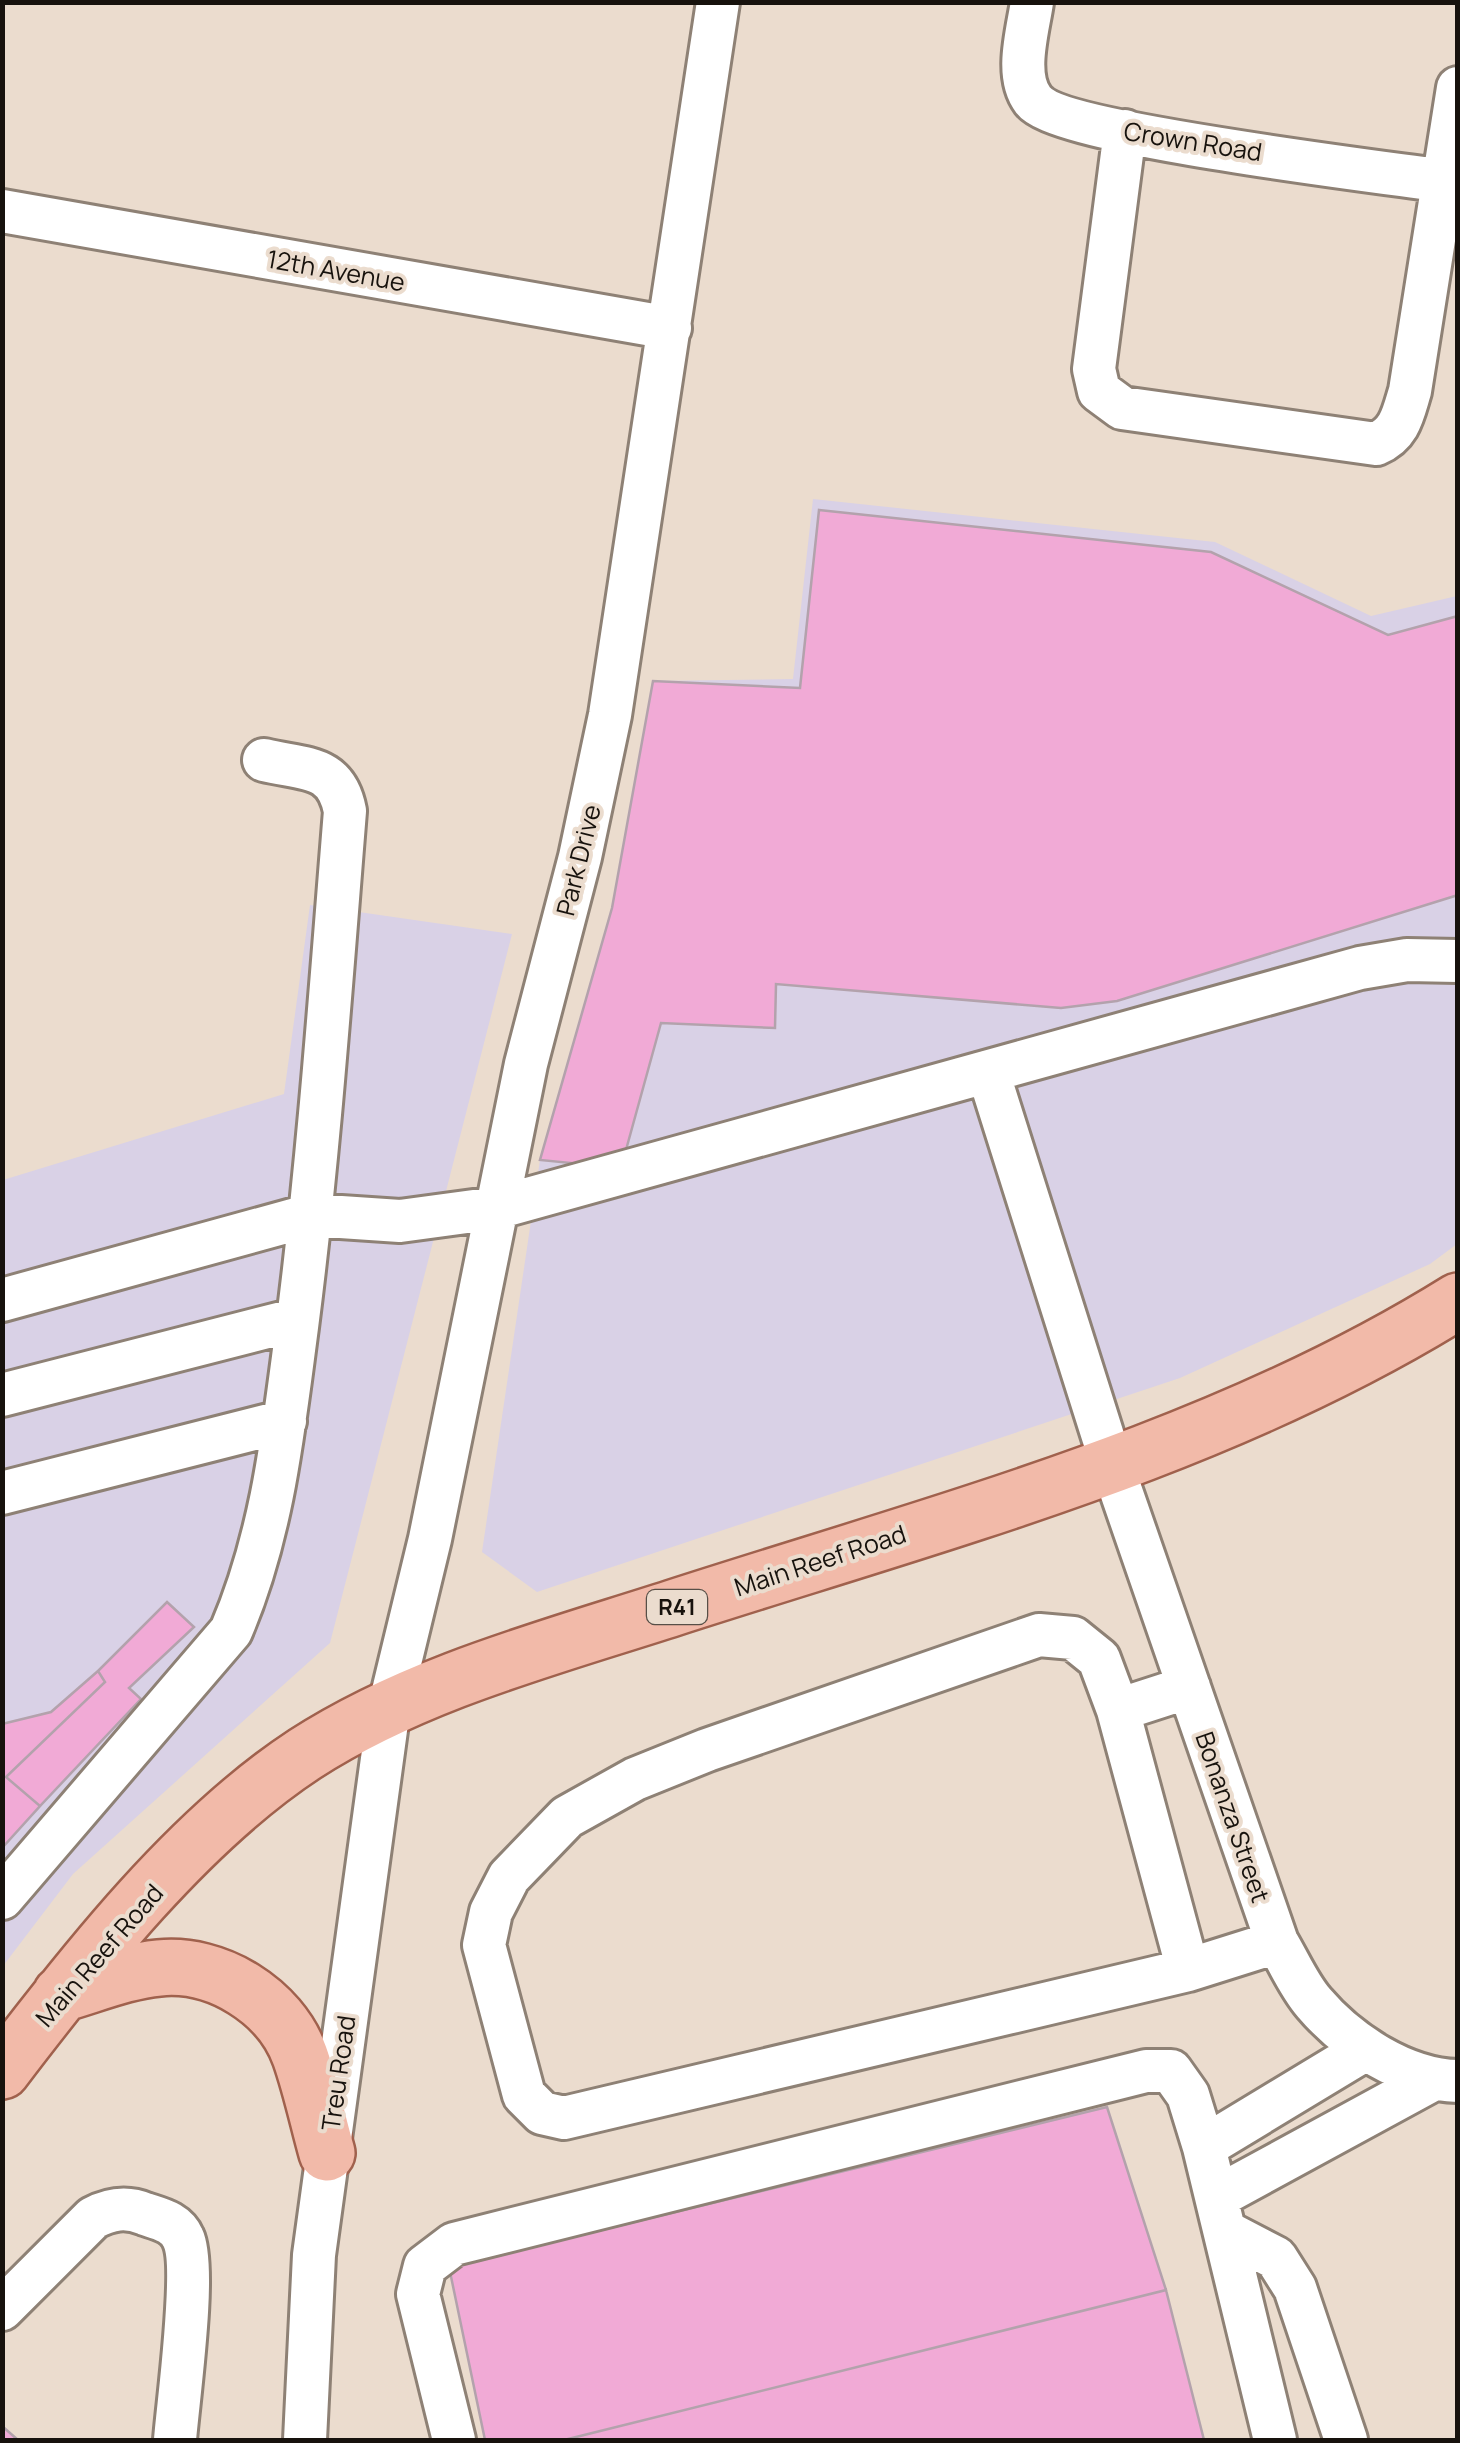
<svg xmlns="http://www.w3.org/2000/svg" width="1460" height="2443" font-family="Manrope,sans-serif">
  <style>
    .commercial { fill: #d9d1e6 }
    .building { fill: #f1aad6; stroke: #b3a2ac; stroke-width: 2.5 }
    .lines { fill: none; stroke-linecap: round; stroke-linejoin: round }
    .minor-casing { stroke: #8e8175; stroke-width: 48 }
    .major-casing { stroke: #a0614d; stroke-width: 60 }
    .minor { stroke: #fff; stroke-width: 42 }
    .major { stroke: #f2baa9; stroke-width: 55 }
    .labels { text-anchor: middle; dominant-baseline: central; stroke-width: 8; stroke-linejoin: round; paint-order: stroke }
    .shield { fill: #ebdcce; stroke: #574f47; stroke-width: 2.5 }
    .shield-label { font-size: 22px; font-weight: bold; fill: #17120d }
    .street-label { font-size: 25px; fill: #17120d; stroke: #ebdcce }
  </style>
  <rect width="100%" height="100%" fill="#ebdcce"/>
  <!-- commercial -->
  <path class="commercial" d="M813 499 1215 542 1371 616 1457 596V1244L1430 1264 1180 1378 537 1592 482 1552 540 1160 612 908 653 681 793 679Z
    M310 905 512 934 330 1643 73 1874 3 1966V1180L284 1094Z"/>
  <!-- building -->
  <path class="building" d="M819 510 1211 552 1388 635 1458 616V895L1117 1001 1061 1008 776 984 775 1028 661 1023 621 1168 540 1160 612 908 653 681 800 688Z
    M167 1602 194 1627 129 1688 141 1699 40 1806 6 1777 105 1682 98 1671Z
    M98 1671 105 1682 6 1777 40 1806 2 1848V1724L51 1712Z
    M1107 2107 1166 2290 564 2440H485L449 2267Z
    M1166 2290 1204 2440H564Z
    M2 2426 18 2440H2Z"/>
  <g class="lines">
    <!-- minor casing -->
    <g class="minor-casing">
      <path id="minor" d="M1032 2C1028 30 1014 75 1033 100 1060 135 1394 173 1458 183
        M1125 131 1094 369 1099 391 1122 408 1376 444C1400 434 1403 414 1410 391L1458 88
        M2 211 670 328
        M988 1072 1112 1465 1277 1942C1289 1962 1299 1986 1314 2003 1348 2043 1405 2080 1458 2081
        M2 1300 311 1215 400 1221 496 1208 1360 968 1407 960 1458 961
        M2 1395 298 1319
        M2 1493 285 1421
        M1118 1710 1189 1687
        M2 1898 231 1631C273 1533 283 1432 297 1327 319 1156 331 983 345 811 336 764 305 770 264 760
        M1188 1970 1118 1710 1099 1659 1073 1638 1039 1635 707 1750 635 1779 567 1817 509 1877 491 1912 484 1945 524 2095 542 2113 564 2118 1188 1970 1277 1942
        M1204 2147 1366 2049
        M1217 2197 1432 2080
        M1226 2232 1276 2258 1295 2288 1346 2440
        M2 2309 93 2218C110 2209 126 2206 145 2214 160 2219 176 2222 183 2238 197 2267 178 2401 175 2440
        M305 2440 314 2255 389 1708 430 1539 526 1064 580 857 610 715 718 2
        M454 2440 418 2294 425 2266 454 2244 1146 2071H1171L1188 2095 1204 2147 1275 2440"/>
    </g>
    <!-- major casing -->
    <g class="major-casing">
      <path id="major" d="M61 1994C93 1985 126 1971 159 1968 217 1962 280 2001 300 2056 311 2087 318 2121 327 2153
        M2 2071C85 1962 189 1830 305 1754 415 1683 549 1648 673 1608 939 1522 1219 1450 1458 1301"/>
    </g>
    <!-- minor -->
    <use href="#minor" class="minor"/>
    <!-- major -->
    <use href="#major" class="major"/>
  </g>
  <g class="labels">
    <!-- shield labels -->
    <rect class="shield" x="647" y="1590" width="60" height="34" rx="8"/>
    <g class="shield-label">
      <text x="677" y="1607">R41</text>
    </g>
    <!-- street labels -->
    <g class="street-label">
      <text transform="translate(1193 141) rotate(9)">Crown Road</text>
      <text transform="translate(336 270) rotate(10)">12th Avenue</text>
      <text transform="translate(578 860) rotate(-76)">Park Drive</text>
      <text transform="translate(820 1560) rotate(-18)">Main Reef Road</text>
      <text transform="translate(1233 1817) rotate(71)">Bonanza Street</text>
      <text transform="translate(99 1955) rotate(-49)">Main Reef Road</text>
      <text transform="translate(338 2073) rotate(-82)">Treu Road</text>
    </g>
  </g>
  <!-- border -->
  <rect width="1460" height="2443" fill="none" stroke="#17120d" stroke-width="10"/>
</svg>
